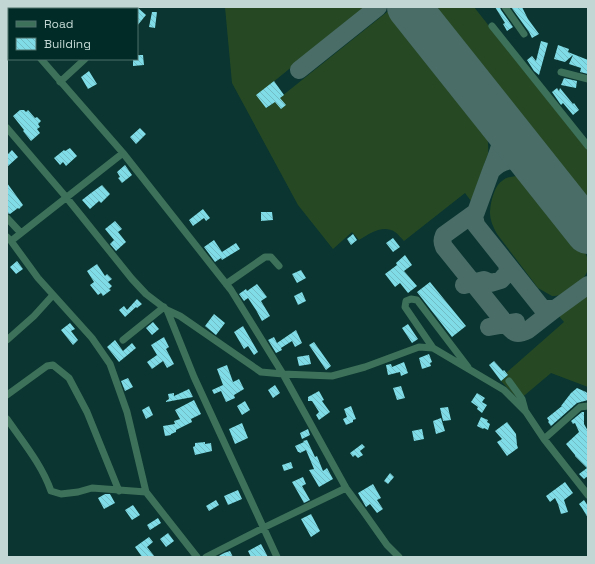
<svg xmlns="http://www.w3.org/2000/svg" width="595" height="564" font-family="'Space Grotesk',sans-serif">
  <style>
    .grass { fill: #264924 }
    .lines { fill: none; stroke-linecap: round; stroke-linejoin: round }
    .taxiway { stroke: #4a6d68; stroke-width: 18 }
    .runway { stroke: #4a6d68; stroke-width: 44 }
    .building { fill: url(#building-back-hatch) }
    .minor { stroke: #3e715a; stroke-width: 7 }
  </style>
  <defs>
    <pattern id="building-back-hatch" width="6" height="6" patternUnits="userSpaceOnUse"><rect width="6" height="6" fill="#80dce6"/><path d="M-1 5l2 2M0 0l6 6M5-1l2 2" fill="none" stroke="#72bdc5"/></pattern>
  </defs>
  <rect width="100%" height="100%" fill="#0a3530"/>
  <!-- grass -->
  <path class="grass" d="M225 7H366L257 95 267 108 392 8 482 122C487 134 489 142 488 154L471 201 465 193 404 241C401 238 398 234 395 232 383 224 369 234 359 240L352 232 333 249 298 205 232 83Z
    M428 7H474L588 151V211Z
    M516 176 531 182 585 252C587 257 589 262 588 268 586 280 572 290 561 294 558 296 555 296 552 296L538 288 497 234C493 227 490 220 490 213 490 204 494 186 502 181 506 177 511 177 516 176Z
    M588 293V387L551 373 519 400 501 381 508 375 506 373 564 322 558 315Z"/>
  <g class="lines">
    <!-- taxiway -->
    <path class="taxiway" d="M299 70 378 7
      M533 163C517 159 504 157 491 171L476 212 474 216 476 225 542 308 546 309H555L588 285
      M491 171C498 153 506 138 498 119
      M476 212 444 235C442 240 442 242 444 247L506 324C514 333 516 336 528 330L555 309
      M464 285 484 280 491 283 501 280 507 273 508 266
      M489 327 516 322"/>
    <!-- runway -->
    <path class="runway" d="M409 7 588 232"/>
  </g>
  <!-- building -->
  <path class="building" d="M137 7 146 15 137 26Z
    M495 7H500L501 10 513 27 507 31 503 24 505 23Z
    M511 7H522L528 19 539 34 532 38 529 32Z
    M152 12H157L155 28 149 27Z
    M541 41 548 43 539 75 534 71 527 60 532 56 536 61Z
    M558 45 569 49 568 52 588 60V74L580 72 581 68 569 64 573 55 565 62 554 59Z
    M137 55H143L144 65 133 66V59H137Z
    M89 71 97 84 88 89 81 77Z
    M564 78 577 81 576 88 561 85Z
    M274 81 284 95 280 98 286 105 281 109 275 102 266 108 256 95Z
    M557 88 559 91 560 88 573 104 574 103 579 110 573 115 563 103 561 105 552 92Z
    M20 110H24L26 112 28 110 35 118 37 117 41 121 38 124 40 127 37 129 40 133 31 141 23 131 24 130 13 116Z
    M140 128 146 134 136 144 130 137Z
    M70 148 77 156 66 166 63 162 60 165 54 158 64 150 65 151Z
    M12 150 18 157 7 167V155Z
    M125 165 132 175 122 183 118 178 120 177 117 172Z
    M7 183 23 205 19 209 18 208 10 214 7 213Z
    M102 185 110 194 101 203 99 201 90 209 82 200 91 193Z
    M203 209 210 218 206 221 204 218 193 226 189 220Z
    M261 212H272L273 220 261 221Z
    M115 221 122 229 118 232 126 242 116 251 110 244 114 240 105 229Z
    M353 234 357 240 351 245 347 239Z
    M393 238 400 247 393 252 386 243Z
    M214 240 222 252 236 243 240 249 222 260 221 258 215 262 204 247Z
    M405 255 412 265 404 271 417 286 408 293 400 283 395 287 385 274 397 265 396 263Z
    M17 261 23 269 16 274 10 267Z
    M97 264 105 276 107 274 112 279 108 282 112 286 109 289 111 290 103 296 101 293 98 295 90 285 94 282 87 271Z
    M301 270 306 278 297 283 292 274Z
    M430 282 466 326 452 337 417 292Z
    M257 284 267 297 261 301 270 316 262 321 256 310 248 298 244 301 239 294 246 289 247 291Z
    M302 292 306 301 298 305 294 296Z
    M137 299 142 304 137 308 136 307 125 317 119 310 124 306 127 310Z
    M214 314 225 323 216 335 205 326Z
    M153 322 159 329 152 335 146 328Z
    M70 323 75 329 71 331 78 340 73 345 61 330Z
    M408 324 418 339 412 343 402 328Z
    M243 326 258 352 254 355 248 346 244 349 234 332Z
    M296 330 302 343 295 347 292 341 281 348 282 350 276 353 268 340 274 337 277 343Z
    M164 337 169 347 166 349 174 364 167 368 163 361 152 369 147 362 157 355 151 345Z
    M115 340 123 351 132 343 136 348 119 362 107 347Z
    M314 342 331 366 326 370 309 345Z
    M429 354 432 362 430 363 431 366 422 369 419 358Z
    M309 355 311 364 299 366 297 357Z
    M494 361 503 371 504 370 508 375 501 381 489 365Z
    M404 362 408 373 401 376 400 372 388 375 386 365 391 364 392 367Z
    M227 365 233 382 239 379 244 389 234 395 235 398 226 402 221 391 214 394 212 390 223 385 217 369Z
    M128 378 133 387 125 391 121 381Z
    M275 385 280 393 273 398 268 390Z
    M401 386 405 398 397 400 393 388Z
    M577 388 586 392 588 394V400L577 403 551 426 548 422 549 421 547 418 562 406H561L571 393Z
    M189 389 193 397 166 402V401L169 399 168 394 174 393V396Z
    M319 391 324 400 322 401 330 412 319 420 316 415 319 412 312 401H308V397Z
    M477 393 485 398 482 402 487 405 482 413 477 409 478 407 471 402Z
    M194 400 201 414 191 419 192 422 176 430V432L171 434V435L165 436 163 426 175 424 174 421 180 419 175 410Z
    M245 401 250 410 242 415 237 406Z
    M149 406 153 415 146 419 142 410Z
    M351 406 356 419 353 420V422L346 425 343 419 347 417 344 409Z
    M448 407 451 420 443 421 440 408Z
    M582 412H584V424L588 431V476L584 479 579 474 587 468 575 456V455L566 444 579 432 575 423 573 424 571 421Z
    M481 417 488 420 487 422 490 424 488 430 484 428 483 429 477 426Z
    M441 418 445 431 436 434 433 421Z
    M507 422 516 434 517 445 518 448 507 456 497 442 502 439 495 431Z
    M242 423 248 438 235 444 229 429Z
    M308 429 310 435 302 439 300 433Z
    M422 429 424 439 414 441 412 431Z
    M307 440 315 457 317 456 323 471 327 468 333 479 319 487 309 470 314 469 306 450 300 453 299 452H298L295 446 304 442 303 441Z
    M205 442V444L211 443 212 451 195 455 193 447 195 446V443Z
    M362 444 365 447 360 451 363 455 358 458 355 455 353 457 350 453Z
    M291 462 293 468 284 471 282 465Z
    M390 473 394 477 388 484 384 481Z
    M303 477 306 484 302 486 310 500 304 503 292 482Z
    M565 482 573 493 564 500 568 512 561 514 558 504 555 498 550 502 546 496Z
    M373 484 381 498 377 500 383 509 377 513 370 504 366 507 358 493Z
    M238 490 242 499 228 505 224 496Z
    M105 494H110L115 503 104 509 98 498Z
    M216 500 219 505 209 511 206 506Z
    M584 500 588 506V518L582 508 579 504Z
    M133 505 140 515 132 520 125 510Z
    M311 514 320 531 311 537 301 519Z
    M158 518 161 523 150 530 147 525Z
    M168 533 174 541 166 547 160 539Z
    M149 537 153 542 147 547 155 557H142L135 547Z
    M261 544 268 557H251L248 551Z
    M230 551 233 557H217L224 553Z"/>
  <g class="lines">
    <!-- minor -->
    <path class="minor" d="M9 7 11 9
      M505 7 524 34
      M28 9 30 7
      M125 9V7
      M7 20 9 23
      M492 26 588 146
      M41 59 123 153 231 290 283 374 346 488 363 511 387 545 399 557
      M561 72 588 79
      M60 82 85 59
      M7 128 66 197 132 279 146 294 167 310 180 316 261 372 283 374 332 376 365 367 419 347 433 348 504 390 526 412 544 439 588 495
      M7 218 21 233
      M7 237 11 241 38 278 92 338 110 364 127 412 146 492 197 557
      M11 241 123 153
      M226 284 265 257H271L279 266
      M167 310 194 377 277 557
      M7 340 34 316 53 295
      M123 340 164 307
      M433 348 405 307 406 301 411 299 417 300 468 367
      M509 381 522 399 525 410
      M7 395 47 366 53 365 69 378 87 412 119 491
      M7 419C23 442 42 465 51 491L61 494 78 492 92 488 146 492
      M544 439 580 407 588 406
      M206 557 263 528 346 488"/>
  </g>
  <!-- border -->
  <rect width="595" height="564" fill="none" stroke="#c2d7d3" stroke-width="16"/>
  <!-- legend -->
  <rect x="8" y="8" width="130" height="52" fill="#002b26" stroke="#4e706b"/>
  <rect x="16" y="21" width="20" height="6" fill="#3e715a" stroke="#4e706b"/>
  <text x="44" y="28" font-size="12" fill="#c2d7d3">Road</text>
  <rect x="16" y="38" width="20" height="12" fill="url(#building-back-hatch)" stroke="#4e706b"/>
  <text x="44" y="48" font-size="12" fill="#c2d7d3">Building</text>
</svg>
